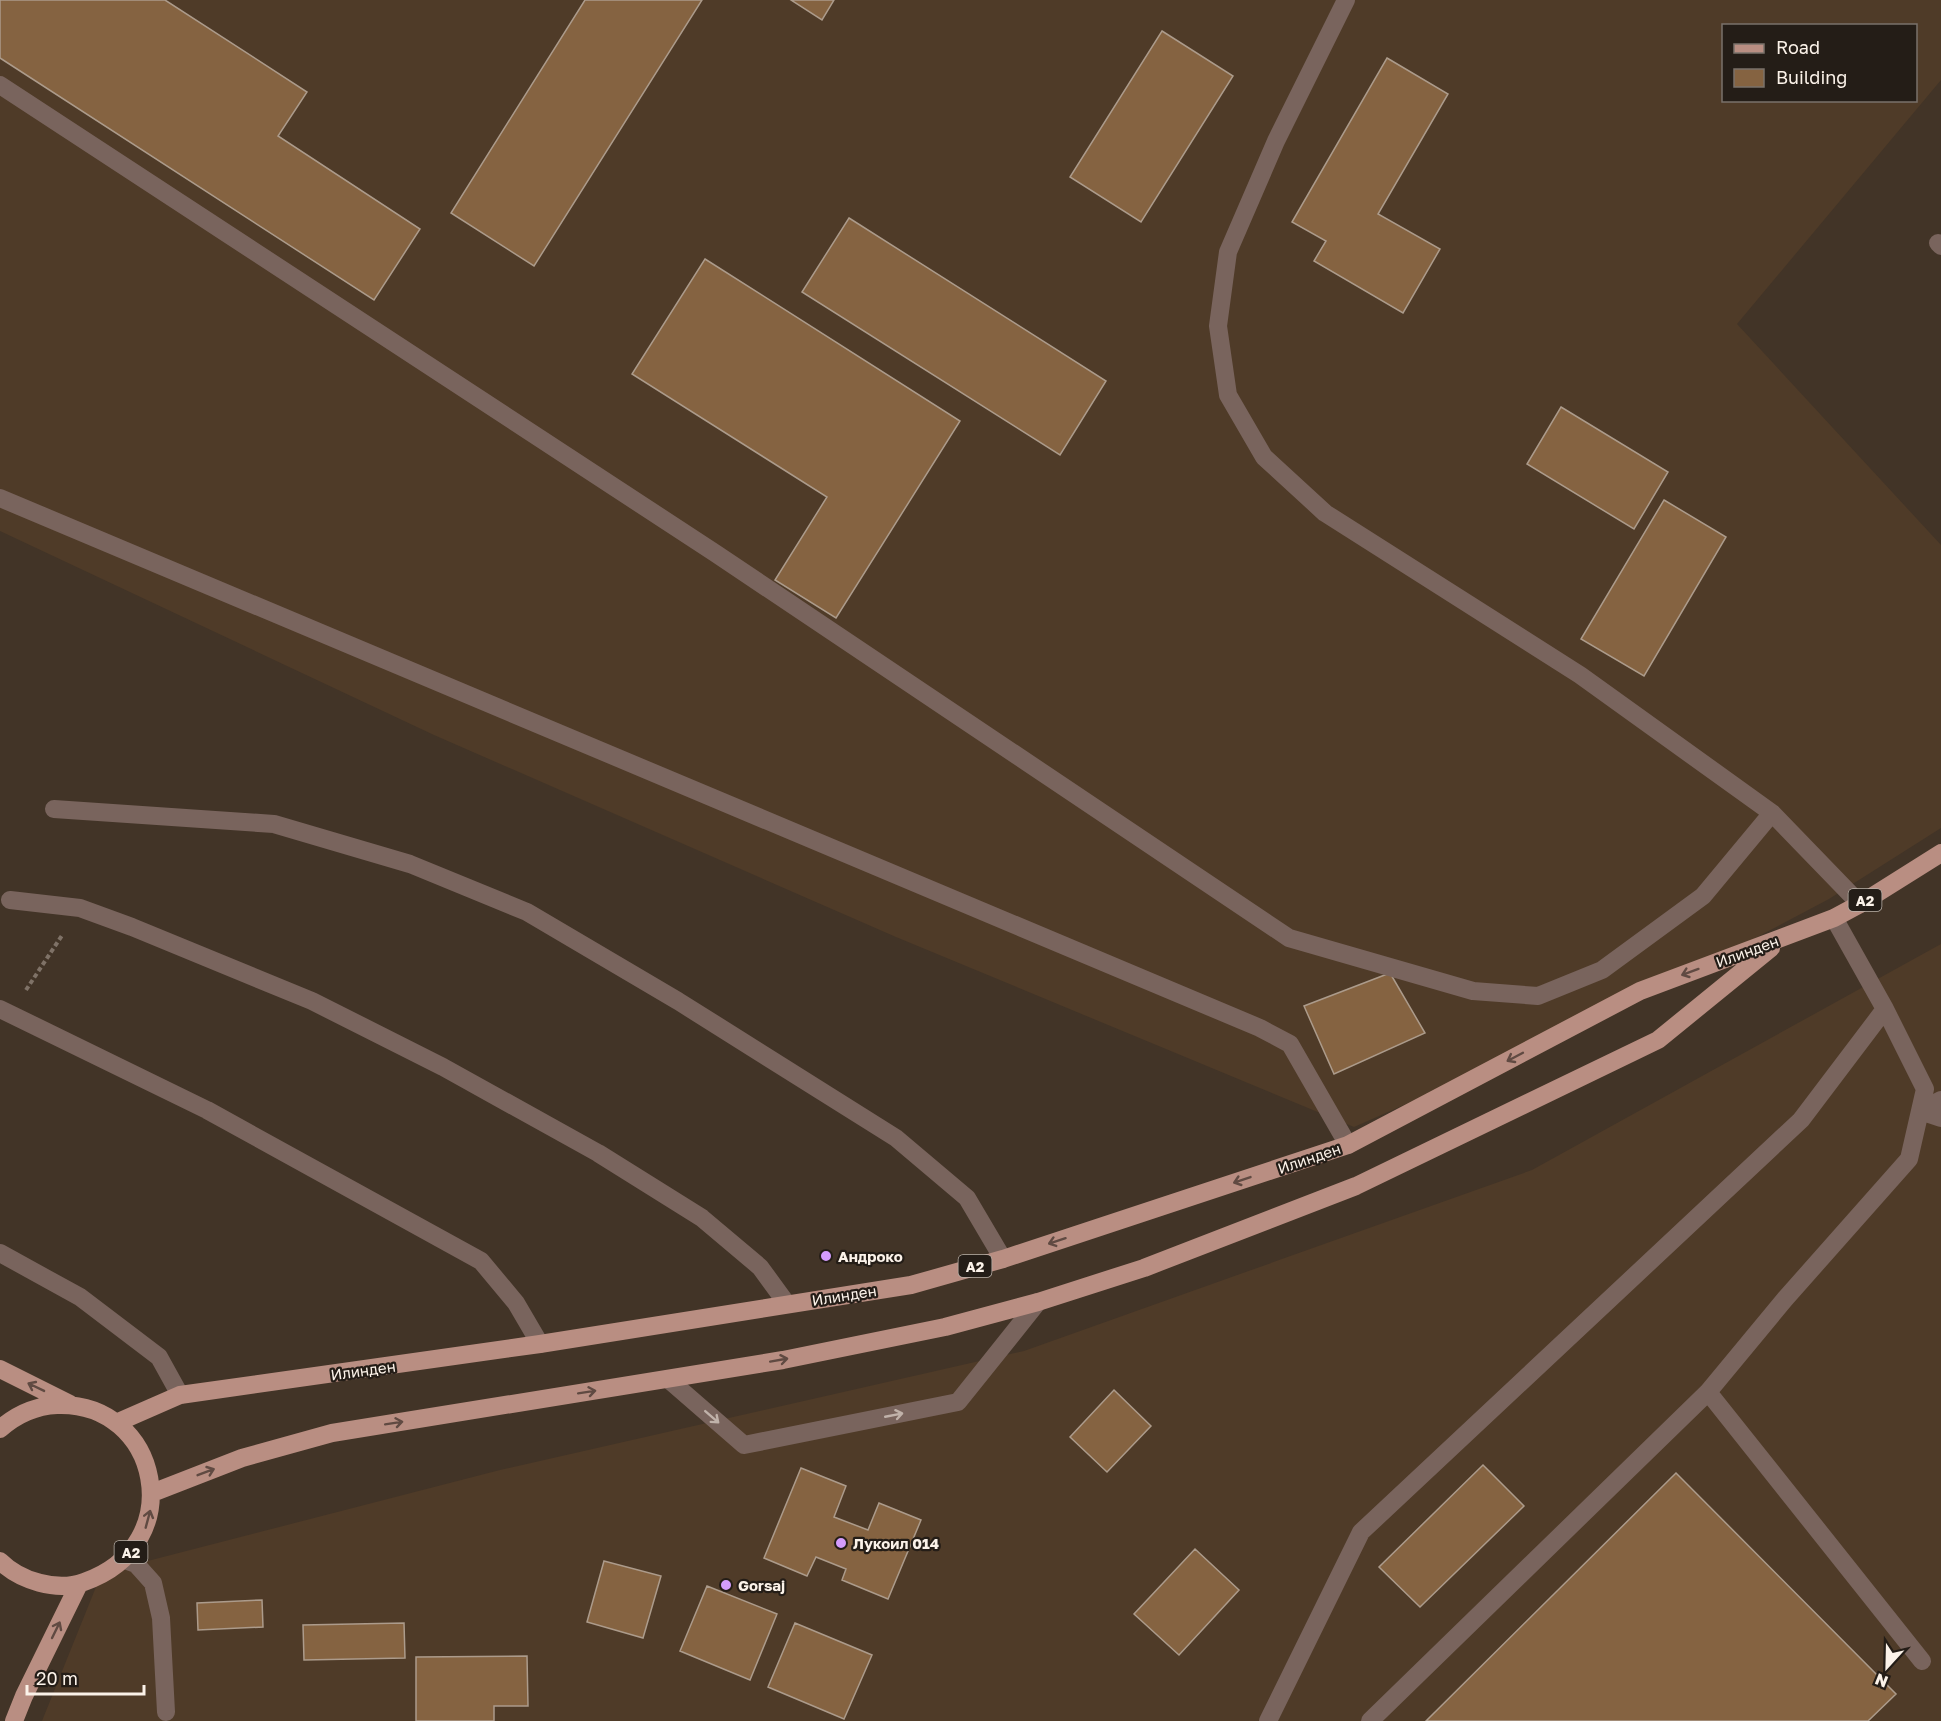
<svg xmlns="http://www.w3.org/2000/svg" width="1941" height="1721" font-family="'Golos Text',sans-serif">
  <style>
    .built { fill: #4f3b28; fill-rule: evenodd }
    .building { fill: #856341; stroke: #ac9b8b; stroke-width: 1.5 }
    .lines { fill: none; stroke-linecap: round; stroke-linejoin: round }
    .path { stroke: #7f7267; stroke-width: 4; stroke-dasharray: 4.5 3; stroke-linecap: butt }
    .minor { stroke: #79645d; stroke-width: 18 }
    .major { stroke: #b98e82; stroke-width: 18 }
    .oneway { stroke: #604a42 }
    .oneway2 { stroke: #c0b2aa }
    .poi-dot { fill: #d49cfc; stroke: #241d17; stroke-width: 2 }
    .labels { text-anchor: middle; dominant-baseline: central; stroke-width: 4.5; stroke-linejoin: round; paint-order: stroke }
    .shield { fill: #241d17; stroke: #bab2aa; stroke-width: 1.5 }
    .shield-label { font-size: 14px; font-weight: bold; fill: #fbf2e9 }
    .street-label { font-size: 15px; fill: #fbf2e9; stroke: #241d17 }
    .poi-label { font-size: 15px; font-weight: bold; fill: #fbf2e9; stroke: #241d17; text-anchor: start }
  </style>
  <rect width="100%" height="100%" fill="#423427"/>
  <!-- built -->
  <path class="built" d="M0 0H1941V80L1737 324 1941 545V828L1829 899 1617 1011 1354 1127 896 937 434 735 0 531ZM1724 26H1916V100H1724Z
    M1941 944V1721H42L100 1577 136 1564 500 1470 1024 1351 1532 1170Z"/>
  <!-- building -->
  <path class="building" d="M0 0H165L307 92 278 136 420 229 374 300 0 58Z
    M585 0H702L534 266 451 213Z
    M791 0H834L822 20Z
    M1162 31 1233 76 1141 222 1070 177Z
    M1387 58 1448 94 1378 214 1440 249 1403 313 1314 261 1326 241 1292 222Z
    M849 218 1106 381 1060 455 802 292Z
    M705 259 960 421 836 618 775 580 827 497 632 374Z
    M1561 407 1668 472 1634 529 1527 464Z
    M1664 500 1726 537 1644 676 1581 639Z
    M1390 973 1425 1033 1334 1074 1304 1006Z
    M1114 1390 1151 1426 1107 1472 1070 1437Z
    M1483 1465 1524 1506 1420 1607 1379 1567Z
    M801 1468 846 1486 834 1517 868 1530 879 1503 921 1520 888 1599 842 1580 846 1569 816 1557 807 1576 764 1558Z
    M1676 1473 1896 1694 1868 1721H1426Z
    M1195 1549 1239 1590 1179 1655 1134 1614Z
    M604 1561 661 1576 643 1638 587 1622Z
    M707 1586 777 1614 750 1680 680 1651Z
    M262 1600 263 1627 198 1630 197 1603Z
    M404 1623 405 1658 304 1660 303 1625Z
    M795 1623 872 1655 844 1719 768 1687Z
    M527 1656 528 1706H494V1721H416V1657Z"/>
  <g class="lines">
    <!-- path -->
    <path class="path" d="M26 990 63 934"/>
    <!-- minor -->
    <path class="minor" d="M1346 0 1276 141 1228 252 1218 326 1228 395 1264 457 1325 513 1580 675 1772 813 1860 904
      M0 85 715 553 1289 938 1473 991 1538 996 1602 970 1703 896 1772 813
      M1938 243 1941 246
      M0 498 1260 1028 1290 1044 1348 1145
      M54 809 274 824 410 864 527 912 678 1001 896 1138 967 1198 1003 1259
      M10 900 80 908 132 927 312 1001 443 1067 598 1153 702 1218 760 1267 787 1304
      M0 1009 207 1110 481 1261 516 1303 540 1344
      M1885 1009 1925 1089 1909 1159 1785 1299 1708 1392 1922 1661
      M1920 1111 1941 1100
      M1920 1111 1941 1118
      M0 1253 80 1297 159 1357 180 1395
      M668 1379 744 1445 958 1402 1038 1302
      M125 1560 136 1564 153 1583 161 1618 166 1712
      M1268 1721 1361 1532 1801 1120 1885 1009 1834 918
      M1370 1721 1708 1392"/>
    <!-- major -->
    <path class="major" d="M0 1369 70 1404
      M116 1423 180 1395 540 1344 911 1285 1003 1259 1348 1145 1640 991 1834 918 1860 904 1941 853
      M0 1429C17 1414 35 1406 57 1405 160 1401 191 1545 84 1582 57 1592 20 1581 0 1561
      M152 1493 242 1458 332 1433 783 1360 945 1327 1038 1302 1144 1268 1356 1186 1658 1040 1771 948
      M14 1721 24 1696 79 1584"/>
  </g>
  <!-- one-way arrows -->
  <defs><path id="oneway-shaft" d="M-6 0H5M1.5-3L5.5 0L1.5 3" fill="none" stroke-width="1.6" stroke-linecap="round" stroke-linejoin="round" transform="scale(1.5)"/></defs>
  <g class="oneway">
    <use href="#oneway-shaft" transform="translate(1690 972) rotate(160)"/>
    <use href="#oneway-shaft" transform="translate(1515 1057) rotate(152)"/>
    <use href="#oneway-shaft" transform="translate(1242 1180) rotate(161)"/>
    <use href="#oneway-shaft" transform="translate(1057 1241) rotate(162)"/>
    <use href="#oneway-shaft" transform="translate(779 1360) rotate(-10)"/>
    <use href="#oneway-shaft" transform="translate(36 1387) rotate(-154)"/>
    <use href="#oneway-shaft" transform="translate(587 1392) rotate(-9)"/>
    <use href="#oneway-shaft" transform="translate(394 1423) rotate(-9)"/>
    <use href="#oneway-shaft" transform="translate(206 1472) rotate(-21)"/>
    <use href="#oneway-shaft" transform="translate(148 1519) rotate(-75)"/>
    <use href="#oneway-shaft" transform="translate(56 1630) rotate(-64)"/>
  </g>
  <g class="oneway2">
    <use href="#oneway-shaft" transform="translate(894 1415) rotate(-11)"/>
    <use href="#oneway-shaft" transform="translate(712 1417) rotate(41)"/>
  </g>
  <!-- markers -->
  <g class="poi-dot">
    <circle cx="826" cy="1256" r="6"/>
    <circle cx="841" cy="1543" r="6"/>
    <circle cx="726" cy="1585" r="6"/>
  </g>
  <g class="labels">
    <!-- shield labels -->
    <g class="shield">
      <rect x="1848.5" y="889" width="33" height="22" rx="4.5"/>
      <rect x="958.5" y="1255" width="33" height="22" rx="4.5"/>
      <rect x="114.5" y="1541" width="33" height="22" rx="4.5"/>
    </g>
    <g class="shield-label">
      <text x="1865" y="900">A2</text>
      <text x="975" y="1266">A2</text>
      <text x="131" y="1552">A2</text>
    </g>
    <!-- street labels -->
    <g class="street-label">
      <text transform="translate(1747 951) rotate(-20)">Илинден</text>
      <text transform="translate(1309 1158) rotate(-19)">Илинден</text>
      <text transform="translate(844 1295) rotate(-9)">Илинден</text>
      <text transform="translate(363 1370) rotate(-8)">Илинден</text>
    </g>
    <!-- poi labels -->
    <g class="poi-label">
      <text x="838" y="1256">Андроко</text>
      <text x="853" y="1543">Лукоил 014</text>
      <text x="738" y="1585">Gorsaj</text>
    </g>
  </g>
  <!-- legend -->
  <rect x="1722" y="24" width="195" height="78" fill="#241d17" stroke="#7a726b" stroke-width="1.5"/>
  <rect x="1734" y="44" width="30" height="9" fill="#b98e82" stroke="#7a726b" stroke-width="1.5"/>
  <text x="1776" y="54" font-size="18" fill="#fbf2e9">Road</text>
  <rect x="1734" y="69" width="30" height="18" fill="#856341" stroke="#7a726b" stroke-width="1.5"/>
  <text x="1776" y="84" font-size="18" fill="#fbf2e9">Building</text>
  <!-- north arrow -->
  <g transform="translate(1887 1667) rotate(202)" stroke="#241d17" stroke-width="4.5" paint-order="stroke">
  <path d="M0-4.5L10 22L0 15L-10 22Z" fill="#fbf2e9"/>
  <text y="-9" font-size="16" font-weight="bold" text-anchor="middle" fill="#fbf2e9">N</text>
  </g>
  <!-- scale -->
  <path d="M27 1685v9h117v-9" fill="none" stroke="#fbf2e9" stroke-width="3"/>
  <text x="36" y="1685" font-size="18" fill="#fbf2e9" stroke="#241d17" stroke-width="4.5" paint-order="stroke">20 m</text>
</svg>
